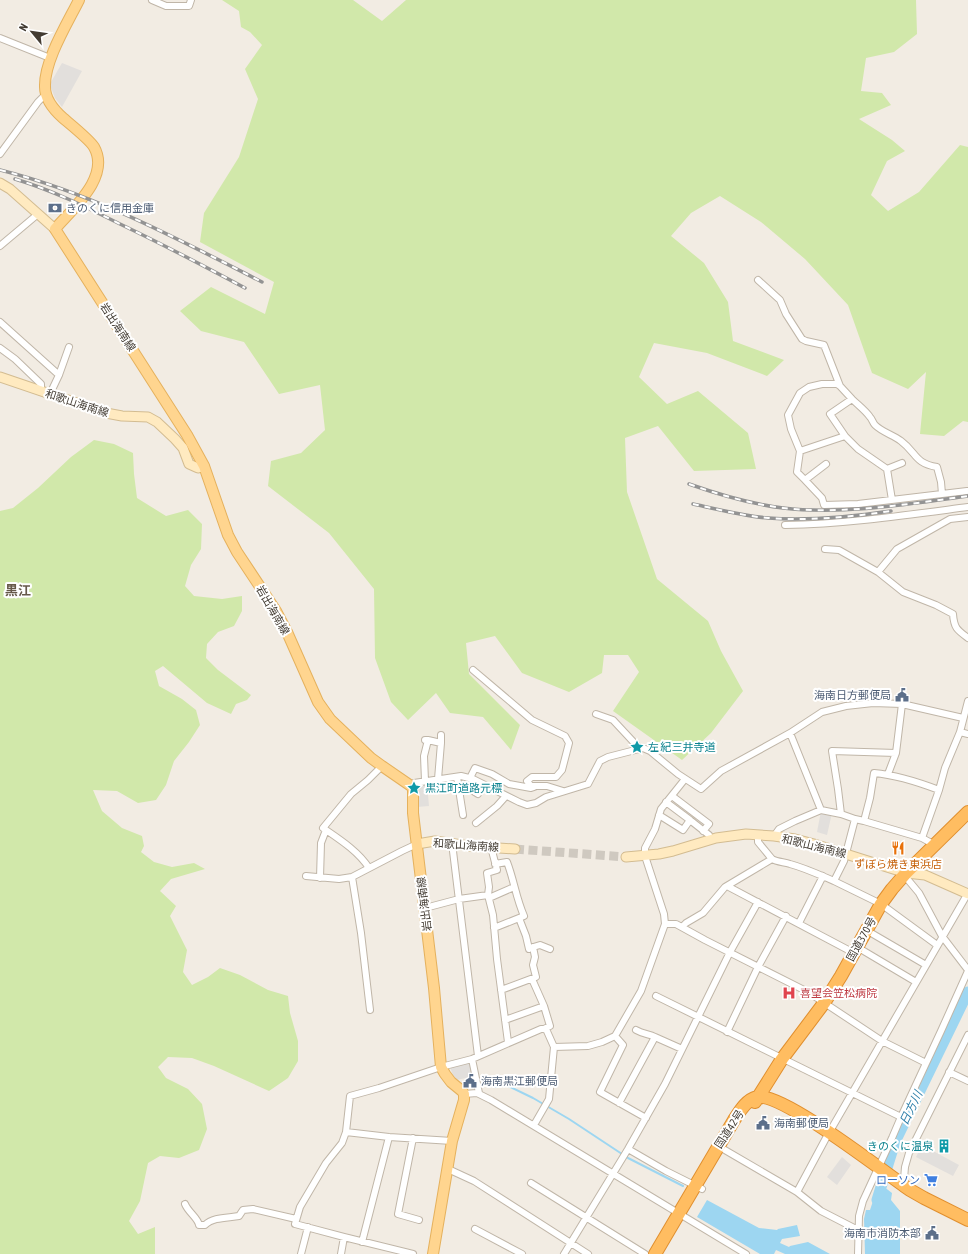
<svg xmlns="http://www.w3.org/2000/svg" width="968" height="1254" font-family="'Asap Condensed','Noto Sans JP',sans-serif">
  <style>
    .green { fill: #d1e8aa }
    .parking { fill: #e2dfdc }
    .water { fill: #9dd6f1 }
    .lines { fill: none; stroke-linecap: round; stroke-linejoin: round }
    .stream { stroke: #9dd6f1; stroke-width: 2 }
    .river { stroke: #9dd6f1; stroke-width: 11 }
    .secondary-tunnel { stroke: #cfc9c0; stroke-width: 9; stroke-dasharray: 9 4.5; stroke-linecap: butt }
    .street-casing { stroke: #c0b6a8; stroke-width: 8 }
    .secondary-casing { stroke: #d3bc91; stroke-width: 11 }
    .primary-casing { stroke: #e5b15d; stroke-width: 12 }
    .highway-casing { stroke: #e08f2f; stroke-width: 14 }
    .street { stroke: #fff; stroke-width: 6 }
    .secondary { stroke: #ffeac0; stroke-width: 9 }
    .primary { stroke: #ffd58f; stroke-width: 10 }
    .highway { stroke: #ffbd61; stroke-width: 12 }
    .rail-casing { stroke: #939393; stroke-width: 3.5 }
    .rail { stroke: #fff; stroke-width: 2; stroke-dasharray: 6; stroke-linecap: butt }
    .labels { text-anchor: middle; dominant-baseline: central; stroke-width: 4; stroke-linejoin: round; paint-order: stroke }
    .service-label { font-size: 11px; fill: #4e5e75; stroke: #fff; text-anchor: start }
    .street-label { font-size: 11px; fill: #433c33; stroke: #fff }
    .culture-label { font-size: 11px; fill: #0d838f; stroke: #fff; text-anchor: start }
    .food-label { font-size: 11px; fill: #c56008; stroke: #fff }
    .health-label { font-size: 11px; fill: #be3a42; stroke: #fff; text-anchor: start }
    .shop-label { font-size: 11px; fill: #366cbe; stroke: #fff; text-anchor: end }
    .water-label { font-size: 12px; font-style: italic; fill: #2a7da8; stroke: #fff }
    .quarter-label { font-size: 13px; font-weight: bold; fill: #66594a; stroke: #fff }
  </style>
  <rect width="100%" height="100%" fill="#f2ece3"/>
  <!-- green -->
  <path class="green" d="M222 0H353L382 21 406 0H916L917 34 894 52 866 58 861 91 882 93 891 105 859 119 892 140 905 151 887 161 871 195 888 211 919 192 960 145 968 147V422L963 421 944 436 920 434 926 372 908 389 872 373 848 305 805 259 761 222 720 196 691 213 671 236 704 263 728 302 733 341 784 360 767 376 707 353 654 343 639 377 667 404 698 391 748 433 756 469 694 471 658 426 625 438 627 492 657 579 708 621 721 651 743 691 711 733 682 760 613 711 639 672 628 655H604L602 673 569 692 522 673 495 636 466 643 469 674 520 725 511 750 483 717 450 713 436 693 408 720 391 702 375 658 374 589 329 533 268 486 271 461 301 453 325 430 320 385 279 394 244 342 201 331 180 311 211 287 265 314 274 282 200 242 204 213 239 157 258 99 245 69 262 45 250 32 241 27 239 11Z
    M94 440 114 444 133 453 134 474 137 498 166 516 188 510 202 524 201 549 191 565 185 586 194 596 222 599 242 596V611L234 626 218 632 207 644 206 658 218 670 251 695 247 700 236 704 231 714 207 703 163 666 155 671 159 686 182 699 196 710 200 725 189 742 174 761 166 785 156 800 138 803 117 791 93 790 102 811 122 828 142 836 144 846 141 852 154 862 172 867 194 863 205 869 171 879 160 891 176 906 170 916 187 950 183 972 192 985 208 977 220 968 240 975 268 990 288 996 290 1013 298 1041V1061L288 1078 269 1091 214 1066 192 1058 168 1057 158 1067 166 1078 188 1089 202 1104 207 1129 199 1150 179 1158 160 1156 148 1163 140 1201 129 1221 138 1234 155 1227V1254H0V511L13 508 38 488 71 457Z"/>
  <!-- parking -->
  <path class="parking" d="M62 63 82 71 62 107 55 98 50 85 51 82Z
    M427 784 429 806 417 807 415 786Z
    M821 811 832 813 827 835 817 832Z
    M470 1061 474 1076 457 1080 453 1075 450 1067Z
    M922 1145 959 1165 953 1176 916 1157Z
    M842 1157 851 1165 837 1185 827 1177Z"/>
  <!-- water -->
  <path class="water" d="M879 1183 892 1193 891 1200 900 1211V1254H865L864 1219 866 1210H870Z
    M707 1200 759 1228 777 1230 778 1229 797 1225 800 1236 782 1239 780 1243 789 1247 790 1246 808 1242 830 1254H785L776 1250 774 1254H760L697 1217Z"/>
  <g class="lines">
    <!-- stream -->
    <path class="stream" d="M496 1087 506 1085 533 1098 569 1119 628 1158 683 1186"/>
    <!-- river -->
    <path class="river" d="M877 1200 895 1142 968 992"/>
    <!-- secondary-tunnel -->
    <path class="secondary-tunnel" d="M515 849 626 857"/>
    <!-- street casing -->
    <g class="street-casing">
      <path id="street" d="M152 0 166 6H189L191 0
        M0 38 50 58
        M0 154 38 102 42 98 47 97
        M0 246 38 214
        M758 280 780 300 786 314 802 339 806 341 824 345 840 386 852 399
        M0 322 59 375
        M0 348 15 359 41 384V392
        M50 394 59 375 69 347
        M845 436 830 414 852 399C858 405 865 410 870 417 872 419 873 423 875 425 882 432 893 435 901 441 917 453 914 463 937 467L941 482 942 494
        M800 451 845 436 858 449 887 469 892 500
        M826 464 805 480 797 472 800 451 791 429 788 415 800 393 809 387 822 384H837L840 386
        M887 469 902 463
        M805 480 822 498 824 505 858 504 967 491
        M785 525C846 524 907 515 968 507
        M825 549 839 550 878 572 903 592 936 605 953 614C954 628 957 630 968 638
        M878 572 897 549 950 519 968 517
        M473 670 532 720 565 736 569 743 562 770 556 777H532L527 781 531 786H547L563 791
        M596 714 613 720 640 749
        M960 732 968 734
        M790 733 821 810
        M428 740 441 743 438 779
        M441 743V735
        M888 774 896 753 902 704
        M457 777 463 815
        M470 778 475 768 492 774 509 784 531 788 534 787
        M425 781 424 756 428 740H425
        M411 786 414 783 461 776 473 779 519 802 527 805 536 803 546 797 588 784 600 761 608 757 643 748 650 751 678 774 701 789 721 771 790 733 822 712 846 706 873 703 902 704 963 718
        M459 787 470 789 478 794
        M672 796 709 824 703 831
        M666 802 690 820
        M659 815 683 830 690 820 709 835 710 840
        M855 819 841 814 838 789 832 751 896 753
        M864 821 922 838
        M476 823 497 806 506 796
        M774 836 779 829 795 821 821 810 841 814
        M452 843 478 1056
        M935 845 922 838 939 790 945 768 960 732 968 701
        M491 847 497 870 487 873 489 887 488 895 493 915 497 959 508 1042
        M772 859C777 862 784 862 790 864 805 868 820 875 834 881L844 861 855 819 864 821 870 798 874 773C897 775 918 782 939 790
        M495 864 507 862C514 880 516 898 524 916L519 918 526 936 529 949
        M369 868C358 851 339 839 323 828L351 794 368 780 382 766
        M904 875 919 893 942 936 968 970
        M306 876 339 879 352 877 402 851 417 844
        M352 877 361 933 370 1010
        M320 878 321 843 326 830
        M834 881 881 904 937 945
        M727 886 854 953
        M489 898 514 887
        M425 908 459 899 488 895
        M799 923 823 876
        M665 924 664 914 645 856V848L655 829 661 809 685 779
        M682 927 686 923 703 913 725 887 772 859 758 842V835
        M494 928 519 918
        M866 930 926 965
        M857 947 916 982
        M530 948 540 945 550 949
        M532 979 544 1006 550 1026 544 1029
        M501 990 536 977 533 965 535 957 533 947
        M656 996 901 1117
        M505 1020 544 1006
        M636 1030C643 1034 649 1034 655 1037
        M727 1032 758 967 786 916
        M615 1036 623 1045 600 1092 646 1118
        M554 1047 588 1046 602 1042 615 1036 641 991 665 924H676L705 940 808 992 882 1041 926 1063
        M472 1059 479 1093
        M949 1072 968 1081
        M464 1094 477 1093 491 1100 746 1254
        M619 1103 655 1037 682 1049
        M346 1132 350 1096 379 1088 441 1067 472 1059 541 1029H546L554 1047 549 1099 534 1125
        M413 1138 398 1214 419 1220
        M718 1146 797 1192 821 1211 858 1230
        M628 1149 666 1171 702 1189
        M448 1169 474 1181 588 1254
        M531 1183 645 1254
        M901 1184 904 1179 905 1167 909 1153 968 1035
        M797 1192 826 1138 968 893
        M185 1204C188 1212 198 1218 199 1225H205C213 1217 228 1218 239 1216L243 1210 253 1209 296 1219
        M475 1229 522 1254
        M362 1242 389 1137
        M301 1254 308 1227
        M341 1254 344 1237
        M413 1254 344 1237 295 1224 300 1207 326 1163 342 1143 346 1132 389 1137 452 1141
        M564 1254 628 1149 665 1084 730 952 758 902
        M858 1254 859 1216 863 1201 892 1138 901 1117 941 1031 968 971"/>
    </g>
    <!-- secondary casing -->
    <g class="secondary-casing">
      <path id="secondary" d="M0 183 10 189 55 229
        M0 377 106 413 122 416 148 417 157 422 175 439 183 448 189 464 198 468 204 466
        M417 844 435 841 469 846 515 849
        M626 857 659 854 673 851 716 838 746 834 774 836 795 839 814 844 906 873 925 875 968 894"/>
    </g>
    <!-- primary casing -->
    <g class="primary-casing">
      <path id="primary" d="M79 0C67 24 44 61 45 87 45 99 54 110 63 118 70 124 90 140 94 147 111 177 72 209 55 229L187 435 204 466 228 535 237 552 276 611 287 632 318 702 330 719 371 758 382 766 411 786 413 789V813L434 988 441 1067 445 1074 451 1082 462 1091 464 1094V1100L452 1141 433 1254"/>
    </g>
    <!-- highway casing -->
    <g class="highway-casing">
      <path id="highway" d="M755 1102 782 1059 824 1003 841 976 881 904 892 889 906 873 968 812
        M655 1254 734 1120C740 1111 746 1100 757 1097 782 1092 885 1173 910 1190L924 1198 968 1220"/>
    </g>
    <!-- street -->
    <use href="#street" class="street"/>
    <!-- secondary -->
    <use href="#secondary" class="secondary"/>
    <!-- primary -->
    <use href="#primary" class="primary"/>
    <!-- highway -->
    <use href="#highway" class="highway"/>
    <!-- rail casing -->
    <g class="rail-casing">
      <path id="rail" d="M0 170C92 193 178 239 262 282
        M15 179C52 190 86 207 120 224 162 244 204 266 245 288
        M689 484C720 495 751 504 783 508 842 515 909 504 968 496
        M693 504C717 509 743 516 768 518 810 521 850 517 891 511"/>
    </g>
    <!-- rail -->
    <use href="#rail" class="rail"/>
  </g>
  <!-- icons -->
  <defs>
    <g id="bank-bare" transform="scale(1.08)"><path d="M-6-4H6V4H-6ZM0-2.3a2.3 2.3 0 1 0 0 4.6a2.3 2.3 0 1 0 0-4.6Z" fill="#5c6f8a" stroke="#fff" stroke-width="2.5" paint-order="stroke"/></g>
    <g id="civic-bare" transform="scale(1.08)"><path d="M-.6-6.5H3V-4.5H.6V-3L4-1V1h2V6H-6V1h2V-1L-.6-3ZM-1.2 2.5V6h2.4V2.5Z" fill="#5c6f8a" stroke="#fff" stroke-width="2.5" paint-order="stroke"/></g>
    <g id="sight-bare" transform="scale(1.08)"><path d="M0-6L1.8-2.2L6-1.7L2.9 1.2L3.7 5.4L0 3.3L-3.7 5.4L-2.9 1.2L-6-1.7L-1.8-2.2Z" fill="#0f9aa8" stroke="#fff" stroke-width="2.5" paint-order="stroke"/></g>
    <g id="restaurant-bare" transform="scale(1.08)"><path d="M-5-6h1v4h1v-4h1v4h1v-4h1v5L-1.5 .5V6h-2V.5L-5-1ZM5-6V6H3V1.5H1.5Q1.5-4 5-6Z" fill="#e8710a" stroke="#fff" stroke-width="2.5" paint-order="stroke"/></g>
    <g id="hospital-bare" transform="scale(1.08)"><path d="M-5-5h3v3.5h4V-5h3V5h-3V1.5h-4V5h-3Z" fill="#e0444e" stroke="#fff" stroke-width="2.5" paint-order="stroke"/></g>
    <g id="building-bare" transform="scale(1.08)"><path d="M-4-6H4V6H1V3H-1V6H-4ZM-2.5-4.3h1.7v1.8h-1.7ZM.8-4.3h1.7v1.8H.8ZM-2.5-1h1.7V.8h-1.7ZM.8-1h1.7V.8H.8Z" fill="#0f9aa8" stroke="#fff" stroke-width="2.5" paint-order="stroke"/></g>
    <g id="supermarket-bare" transform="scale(1.08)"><path d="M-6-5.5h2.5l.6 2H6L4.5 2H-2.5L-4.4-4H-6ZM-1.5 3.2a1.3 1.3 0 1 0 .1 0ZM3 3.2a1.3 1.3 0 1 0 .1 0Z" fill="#3f7fe0" stroke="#fff" stroke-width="2.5" paint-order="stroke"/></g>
  </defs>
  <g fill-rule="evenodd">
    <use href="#bank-bare" x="55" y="208"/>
    <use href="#civic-bare" x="902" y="695"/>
    <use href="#sight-bare" x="637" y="747"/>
    <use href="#sight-bare" x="414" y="788"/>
    <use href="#restaurant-bare" x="898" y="848"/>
    <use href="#hospital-bare" x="789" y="993"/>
    <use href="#civic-bare" x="470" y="1081"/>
    <use href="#civic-bare" x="763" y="1123"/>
    <use href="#building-bare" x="944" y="1146"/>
    <use href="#supermarket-bare" x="931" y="1180"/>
    <use href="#civic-bare" x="932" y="1233"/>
  </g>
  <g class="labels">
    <!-- service labels -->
    <g class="service-label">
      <text x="66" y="208">きのくに信用金庫</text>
      <text x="891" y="695" text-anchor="end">海南日方郵便局</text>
      <text x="481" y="1081">海南黒江郵便局</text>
      <text x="774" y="1123">海南郵便局</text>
      <text x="921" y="1233" text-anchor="end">海南市消防本部</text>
    </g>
    <!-- street labels -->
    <g class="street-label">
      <text transform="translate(118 327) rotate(57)">岩出海南線</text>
      <text transform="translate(77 403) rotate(18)">和歌山海南線</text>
      <text transform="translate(273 610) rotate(60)">岩出海南線</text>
      <text transform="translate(466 845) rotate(4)">和歌山海南線</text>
      <text transform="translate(814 846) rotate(14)">和歌山海南線</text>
      <text transform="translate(424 904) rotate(-97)">岩出海南線</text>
      <text transform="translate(861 939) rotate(-61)">国道370号</text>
      <text transform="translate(729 1129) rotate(-57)">国道42号</text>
    </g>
    <!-- culture labels -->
    <g class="culture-label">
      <text x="648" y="747">左 紀三井寺道</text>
      <text x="425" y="788">黒江町道路元標</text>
      <text x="933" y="1146" text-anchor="end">きのくに温泉</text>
    </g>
    <!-- food labels -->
    <g class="food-label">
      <text x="898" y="864">ずぼら焼き東浜店</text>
    </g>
    <!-- health labels -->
    <g class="health-label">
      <text x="800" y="993">喜望会笠松病院</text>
    </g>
    <!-- shop labels -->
    <g class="shop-label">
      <text x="920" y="1180">ローソン</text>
    </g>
    <!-- water labels -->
    <g class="water-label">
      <text transform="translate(911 1108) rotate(-64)">日方川</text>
    </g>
    <!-- quarter labels -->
    <g class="quarter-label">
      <text x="18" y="590">黒江</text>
    </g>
  </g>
  <!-- north arrow -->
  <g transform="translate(32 32) rotate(299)" stroke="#ffffff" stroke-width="3" paint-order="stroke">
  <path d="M0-3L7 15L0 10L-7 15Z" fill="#433c33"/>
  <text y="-6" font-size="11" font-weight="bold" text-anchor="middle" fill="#433c33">N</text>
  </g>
</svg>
